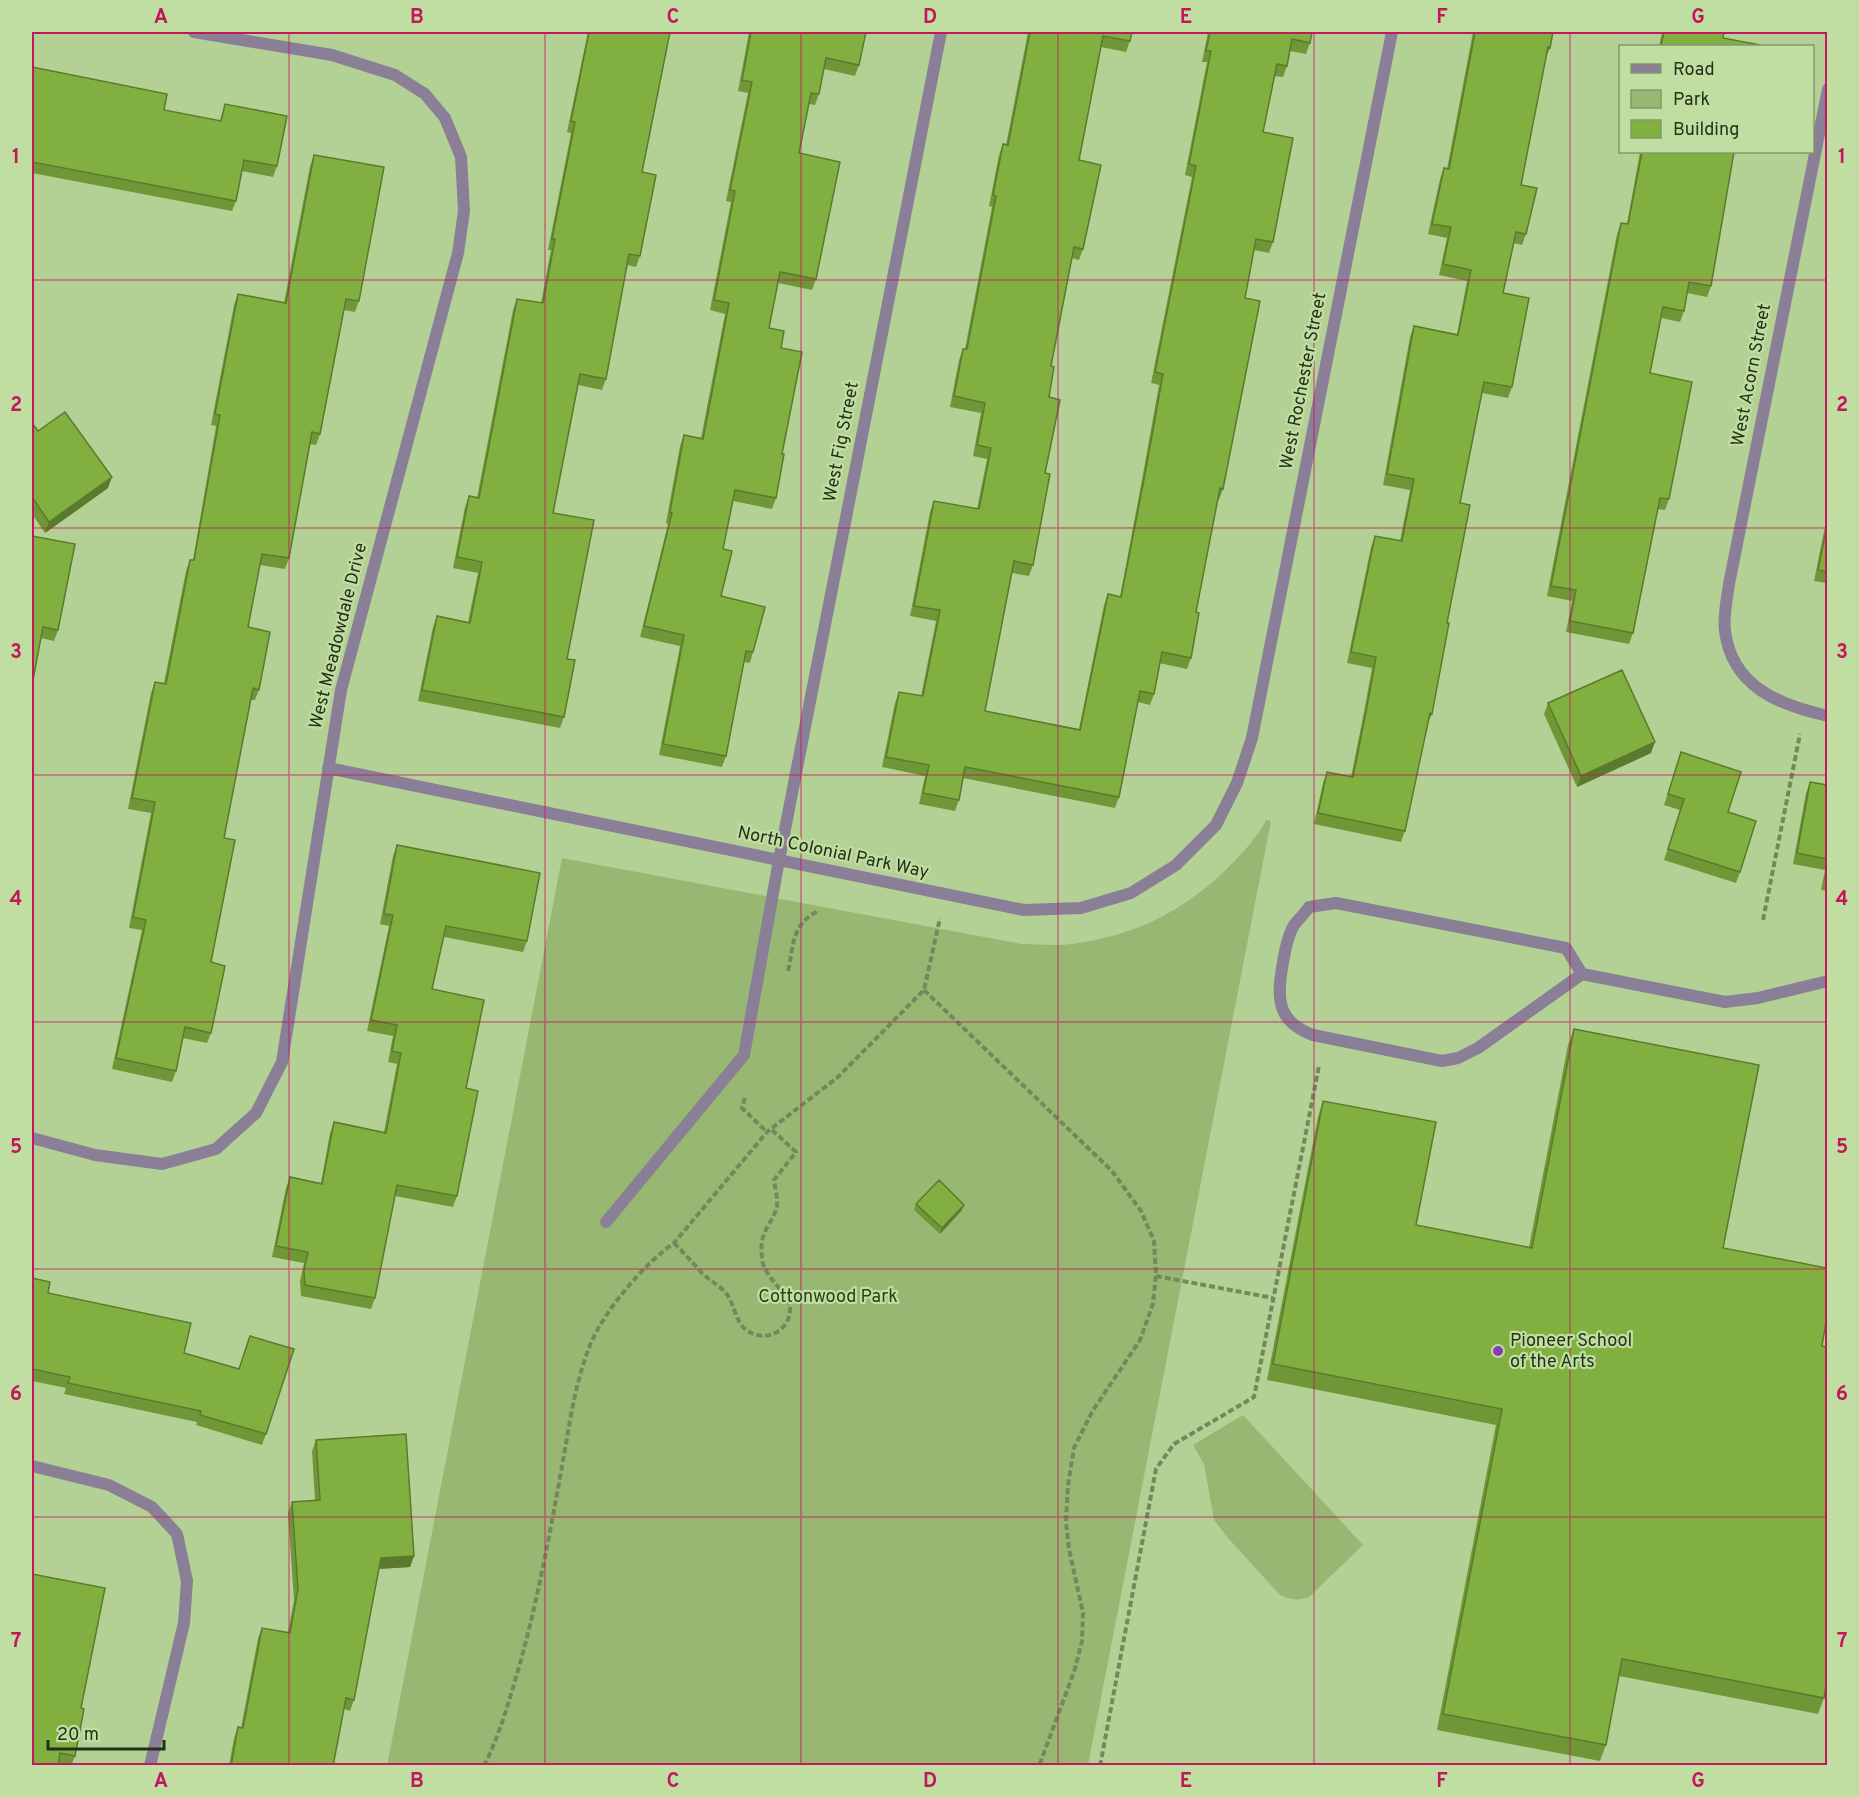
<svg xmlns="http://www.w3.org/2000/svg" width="1859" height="1797" font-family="Overpass,sans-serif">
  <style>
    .green { fill: #97b772 }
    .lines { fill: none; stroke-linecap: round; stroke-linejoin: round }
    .path { stroke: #73885c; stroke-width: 4; stroke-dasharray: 6 3; stroke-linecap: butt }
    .lane { stroke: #8b7f97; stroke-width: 12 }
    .street { stroke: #8b7f97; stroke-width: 12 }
    .wall { fill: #6f9737 }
    .shaded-wall { fill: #5a7b2d }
    .building { fill: #81b040; stroke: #5a7b2d; stroke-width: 1.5 }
    .grid { fill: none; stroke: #c2185b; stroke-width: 1.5; stroke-opacity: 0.55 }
    .poi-dot { fill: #833eb1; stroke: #c1dea2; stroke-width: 2 }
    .labels { text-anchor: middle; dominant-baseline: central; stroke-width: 4.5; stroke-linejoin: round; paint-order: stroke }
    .street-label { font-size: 18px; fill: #253019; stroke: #c1dea2 }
    .park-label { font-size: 18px; fill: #2d3f13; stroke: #c1dea2 }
    .poi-label { font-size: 18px; fill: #253019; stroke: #c1dea2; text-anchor: start }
    .neatline { fill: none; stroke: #c2185b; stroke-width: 2 }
    .grid-label { font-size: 20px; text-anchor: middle; font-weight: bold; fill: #c2185b }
  </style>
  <rect width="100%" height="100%" fill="#b4d195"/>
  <!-- green -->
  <path class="green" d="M1266 820 1271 821 1088 1765 387 1766 562 858 1022 944C1038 944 1056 946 1072 944 1130 936 1172 917 1216 879 1233 863 1256 841 1266 820Z
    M1243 1415 1363 1545 1309 1597C1298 1601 1291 1600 1280 1595L1228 1538 1214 1520 1204 1464 1193 1445Z"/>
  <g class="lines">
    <!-- path -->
    <path class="path" d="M1763 920 1800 734
      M788 971C794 945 791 925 818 911
      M924 990 1112 1171 1141 1211 1154 1241 1156 1274 1153 1304 1140 1340 1092 1412 1074 1448 1068 1485 1066 1522 1069 1549 1083 1613 1082 1641 1074 1672 1039 1766
      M745 1098 742 1108 767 1132
      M674 1243C684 1253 693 1263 702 1273 709 1280 717 1284 724 1291 734 1301 734 1317 743 1327 759 1344 789 1335 790 1310 791 1293 764 1279 762 1259 761 1250 761 1240 765 1232 768 1224 775 1216 777 1207 778 1198 775 1188 774 1180L796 1152 771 1129
      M1156 1276 1273 1298
      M484 1766C500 1734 509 1701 519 1667 537 1603 549 1538 561 1472 569 1429 574 1384 591 1343 605 1310 644 1264 674 1243L767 1132 838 1077 924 990 940 918
      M1100 1766 1156 1469 1174 1444 1254 1397 1319 1066"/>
    <!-- lane -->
    <path class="lane" d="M1582 974 1566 948 1336 903 1309 907C1305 913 1299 919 1294 925 1288 935 1285 950 1283 962 1277 996 1275 1021 1313 1035L1442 1061 1458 1058 1478 1048 1582 974 1725 1002 1758 998 1828 981
      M606 1222 744 1055 779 860"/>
    <!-- street -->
    <path class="street" d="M1828 89 1729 584C1727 599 1723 616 1725 631 1732 686 1778 705 1828 716
      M328 768 1024 910 1081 908 1131 893 1176 865 1216 825 1237 783 1252 738 1392 32
      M779 860 941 32
      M32 1138 95 1155 162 1164 216 1149 256 1113 282 1062 341 690 458 253 464 211 461 157 445 118 425 94 395 75 332 55 194 32
      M32 1466 109 1485 152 1507 177 1534 187 1581 184 1623 150 1766"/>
  </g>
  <!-- wall -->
  <path class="wall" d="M588 32H670L642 172 640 256 636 267 627 265 606 379 602 390 578 385 553 513 567 659 564 717 560 728 418 701 433 627 437 616 468 622 478 573 453 568 465 507 469 496 477 498 513 310 517 299 541 303 551 250H548L571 133 567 132Z
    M749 32H866L859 65 855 76 824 69 819 94 815 105 809 104 799 153 816 279 812 290 778 283 769 328 781 348 782 454 776 498 772 509 733 501 723 549 721 596 753 652 750 663 744 662 726 756 722 767 659 755 680 646 640 637 668 524 666 523 680 446 684 435 701 438 725 314 710 310 731 202 726 201 748 93 738 91Z
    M1028 32H1132L1130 41 1126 52 1101 47 1079 160 1083 249 1079 260 1072 258 1051 366 1045 473 1033 565 1029 576 1012 573 985 711 1079 729 1104 605 1108 594 1120 597 1141 485 1159 385 1151 383 1192 177 1185 175 1207 62H1202L1208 32H1312L1310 43 1306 54 1290 51 1287 66 1283 77 1274 76 1263 132 1273 242 1269 253 1254 250 1245 298 1223 489 1219 500H1217L1196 612 1191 658 1187 669 1159 663 1154 694 1150 705 1138 702 1119 797 1115 808 963 778 959 800 955 811 919 804 925 776 882 767 895 703 899 692 921 696 936 621 910 616 930 512 934 501 977 509 987 459 973 456 981 413 950 407 959 360 963 349H965L992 207 989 206 999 155 1003 144 1006 145Z
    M1473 32H1553L1550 48 1545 59 1521 185 1526 234 1522 245 1513 243 1503 293 1512 387 1508 398 1482 393 1460 503 1447 623 1432 714 1427 724 1405 831 1401 842 1314 824 1323 783 1327 772 1351 777 1364 712 1372 668 1347 663 1371 547 1375 536 1400 541 1410 490 1383 485 1410 337 1414 326 1457 334 1467 281 1439 275 1447 238 1428 234 1440 179 1444 168 1447 169Z
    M1662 32H1724L1723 38 1759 46H1659Z
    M32 67 164 110 220 121 225 104 277 166 273 177 242 171 236 201 232 211 32 173Z
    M1640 152H1734L1711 286 1707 297 1687 293 1684 311 1680 322 1661 318 1650 373 1669 499 1665 510 1658 509 1633 633 1629 644 1566 632 1572 601 1547 596 1617 234 1621 223 1627 224Z
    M314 155 359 301 355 312 344 310 320 434 316 445 310 444 289 558 285 569 260 565 248 627 259 690 255 700H251L224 838 211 962V1033L207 1043 183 1038 176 1071 172 1082 112 1069 142 930 129 928 151 813 128 809 151 693 155 682 164 683 186 571 190 560H193L216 426 211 425 234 305 238 294 284 303 310 166Z
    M32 423 38 431 108 488 45 533 32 514Z
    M1827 517V583L1814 581Z
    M32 536 58 630 54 641 41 638Z
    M1548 703 1651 753 1577 787 1544 714Z
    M1681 752 1728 812 1740 872 1736 883 1664 860 1680 810 1664 805Z
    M1810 782 1827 785V891L1821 890 1825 870 1793 864 1806 793Z
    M397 845 527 941 523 952 444 937 432 989 466 1088 457 1196 453 1207 395 1196 375 1298 371 1309 301 1296 300 1281 304 1263 272 1257 286 1188 290 1177 321 1183 330 1133 334 1122 384 1132 397 1064 388 1062 393 1036 367 1031 389 926 380 924 393 856Z
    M1574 1029 1723 1248 1822 1346 1824 1698 1818 1714 1619 1676 1606 1745 1600 1761 1437 1730 1496 1425 1267 1380 1318 1117 1323 1101 1416 1225 1529 1247 1568 1045Z
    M916 1204 962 1210 940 1234 914 1210Z
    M32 1278 48 1293 184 1353 239 1369 250 1336 266 1434 262 1445 196 1425 197 1422 64 1394 66 1388 32 1381Z
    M316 1440 414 1556 410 1567 379 1569 354 1700 350 1711 344 1709 333 1766H229L234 1738 238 1727 241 1728 258 1638 262 1628 288 1632 294 1600 288 1513 292 1502 315 1501 312 1451Z
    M81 1708 75 1756 71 1766 58 1765 32 1766Z"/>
  <!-- shaded-wall -->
  <path class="shaded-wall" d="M112 477 108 488 45 533 49 522Z
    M1655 742 1651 753 1577 787 1581 776Z
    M964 1205 962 1210 940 1234 942 1228Z
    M414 1556 410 1567 377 1569 381 1558Z"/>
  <!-- building -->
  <path class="building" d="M589 32H670L642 172 656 175 640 256 629 254 606 379 580 374 553 513 594 520 567 659 575 660 564 717 422 690 437 616 470 623 482 562 457 557 469 496 479 498 517 299 543 303 555 239H552L575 122 571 121Z
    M751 32H866L859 65 826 58 819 94 811 93 799 153 840 162 816 279 780 272 769 328 784 331 781 348 802 352 782 454H784L776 498 735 490 723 549 732 551 721 596 765 607 753 652 746 651 726 756 663 744 684 635 644 626 672 513 670 512 684 435 703 439 729 303 714 300 735 191 730 190 752 82 742 80Z
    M1030 32H1132L1130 41 1103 36 1079 160 1101 165 1083 249 1074 247 1051 366 1054 367 1049 397 1060 400 1045 473 1050 474 1033 565 1014 561 985 711 1080 730 1108 594 1121 597 1145 474 1163 374 1155 372 1196 166 1189 164 1211 51H1206L1210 32H1312L1310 43 1292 39 1287 66 1277 64 1263 132 1293 138 1273 242 1256 239 1245 298 1260 301 1223 489 1220 488 1196 612 1199 613 1191 658 1162 652 1154 694 1140 691 1119 797 965 767 959 800 923 793 929 765 886 757 899 692 923 696 940 610 914 606 934 501 979 509 991 448 977 445 985 403 954 396 963 349H967L996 196 993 195 1003 144 1008 145Z
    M1475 32H1553L1550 48 1548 47 1521 185 1537 188 1526 234 1516 232 1503 293 1529 298 1512 387 1484 382 1460 503 1470 505 1447 623H1449L1432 714 1430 713 1405 831 1318 813 1327 772 1353 777 1368 701 1376 657 1351 652 1375 536 1402 541 1414 479 1387 474 1414 326 1458 335 1471 270 1443 264 1451 227 1432 224 1444 168 1449 169Z
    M1664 32H1724L1723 38 1760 45 1759 46H1661Z
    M32 67 167 94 164 110 221 121 225 104 287 116 277 166 244 160 236 201 32 162Z
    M1642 152H1734L1711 286 1689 282 1684 311 1663 307 1650 373 1692 382 1669 499 1660 498 1633 633 1570 621 1576 590 1551 586 1621 223 1628 224Z
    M314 155 384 167 359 301 346 299 320 434 312 432 289 558 262 554 248 627 270 632 259 690 253 688 224 838 235 840 211 962 225 966 211 1033 185 1027 176 1071 116 1058 146 920 133 917 155 802 132 798 155 682 166 684 190 560H194L220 415 215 414 238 294 286 303Z
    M65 412 112 477 49 522 32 497V423L38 431Z
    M1827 525V572L1818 570Z
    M32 536 75 544 58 630 43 627 32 685Z
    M1622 670 1655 742 1581 776 1548 703Z
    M1681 752 1741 772 1728 812 1756 821 1740 872 1668 849 1684 799 1668 794Z
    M1810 782 1827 785V859L1797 853Z
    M397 845 540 873 527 941 446 926 432 989 484 1000 466 1088 478 1091 457 1196 397 1185 375 1298 305 1285 304 1270 308 1252 276 1246 290 1177 322 1184 334 1122 386 1133 401 1053 392 1051 397 1025 371 1020 393 915 384 914Z
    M1827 868V880L1825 879Z
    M1574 1029 1759 1065 1723 1248 1827 1268V1316L1822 1346 1827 1347V1679L1824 1698 1622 1659 1606 1745 1443 1714 1502 1409 1273 1364 1323 1101 1436 1122 1416 1225 1532 1248Z
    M939 1180 964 1205 942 1228 916 1204Z
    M32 1278 50 1282 48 1293 191 1323 184 1353 239 1369 250 1336 294 1349 266 1434 200 1415 201 1411 68 1383 70 1377 32 1369Z
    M406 1434 414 1556 381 1558 354 1700 346 1698 333 1766H231L238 1727 243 1728 262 1628 290 1633 298 1589 292 1502 320 1500 316 1440Z
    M32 1574 105 1588 81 1708 84 1709 75 1756 60 1753 58 1766H32Z"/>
  <!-- grid -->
  <path class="grid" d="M289 32V1766M545 32V1766M801 32V1766M1058 32V1766M1314 32V1766M1570 32V1766M32 280H1828M32 528H1828M32 775H1828M32 1022H1828M32 1269H1828M32 1517H1828"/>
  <!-- markers -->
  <circle class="poi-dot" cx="1498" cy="1351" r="6"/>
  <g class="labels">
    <!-- street labels -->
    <g class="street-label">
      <text transform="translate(1752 375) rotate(-79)">West Acorn Street</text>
      <text transform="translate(1304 381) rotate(-79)">West Rochester Street</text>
      <text transform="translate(842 442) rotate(-79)">West Fig Street</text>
      <text transform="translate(339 636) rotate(-76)">West Meadowdale Drive</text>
      <text transform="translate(833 853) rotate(12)">North Colonial Park Way</text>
    </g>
    <!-- park labels -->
    <g class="park-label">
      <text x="828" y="1297">Cottonwood Park</text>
    </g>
    <!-- poi labels -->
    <g class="poi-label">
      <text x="1510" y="1341">Pioneer School<tspan x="1510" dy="21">of the Arts</tspan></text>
    </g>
  </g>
  <!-- border -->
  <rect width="1859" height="1797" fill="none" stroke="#c1dea2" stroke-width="66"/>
  <!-- legend -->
  <rect x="1619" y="45" width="195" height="108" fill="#c1dea2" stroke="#83986b" stroke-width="1.5"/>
  <rect x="1631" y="64" width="30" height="9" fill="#8b7f97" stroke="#83986b" stroke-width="1.5"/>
  <text x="1673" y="75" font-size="18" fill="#253019">Road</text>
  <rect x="1631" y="90" width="30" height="18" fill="#97b772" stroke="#83986b" stroke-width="1.5"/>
  <text x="1673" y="105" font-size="18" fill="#253019">Park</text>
  <rect x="1631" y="120" width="30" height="18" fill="#81b040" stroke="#83986b" stroke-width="1.5"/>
  <text x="1673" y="135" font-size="18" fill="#253019">Building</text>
  <!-- scale -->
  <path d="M48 1740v9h116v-9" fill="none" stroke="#253019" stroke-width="3"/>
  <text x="57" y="1740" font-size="18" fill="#253019" stroke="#c1dea2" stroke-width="4.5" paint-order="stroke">20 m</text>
  <rect x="33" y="33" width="1793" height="1731" class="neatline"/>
  <g class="grid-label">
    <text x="161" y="23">A</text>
    <text x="417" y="23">B</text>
    <text x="673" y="23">C</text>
    <text x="930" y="23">D</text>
    <text x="1186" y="23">E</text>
    <text x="1442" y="23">F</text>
    <text x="1698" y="23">G</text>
    <text x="16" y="163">1</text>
    <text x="1842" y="163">1</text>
    <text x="16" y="411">2</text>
    <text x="1842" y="411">2</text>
    <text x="16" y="658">3</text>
    <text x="1842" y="658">3</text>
    <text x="16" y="905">4</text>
    <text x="1842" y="905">4</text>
    <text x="16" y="1153">5</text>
    <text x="1842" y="1153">5</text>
    <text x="16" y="1400">6</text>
    <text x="1842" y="1400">6</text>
    <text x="16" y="1647">7</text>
    <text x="1842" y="1647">7</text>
    <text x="161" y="1787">A</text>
    <text x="417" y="1787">B</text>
    <text x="673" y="1787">C</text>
    <text x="930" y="1787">D</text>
    <text x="1186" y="1787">E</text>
    <text x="1442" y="1787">F</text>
    <text x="1698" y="1787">G</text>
  </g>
</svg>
